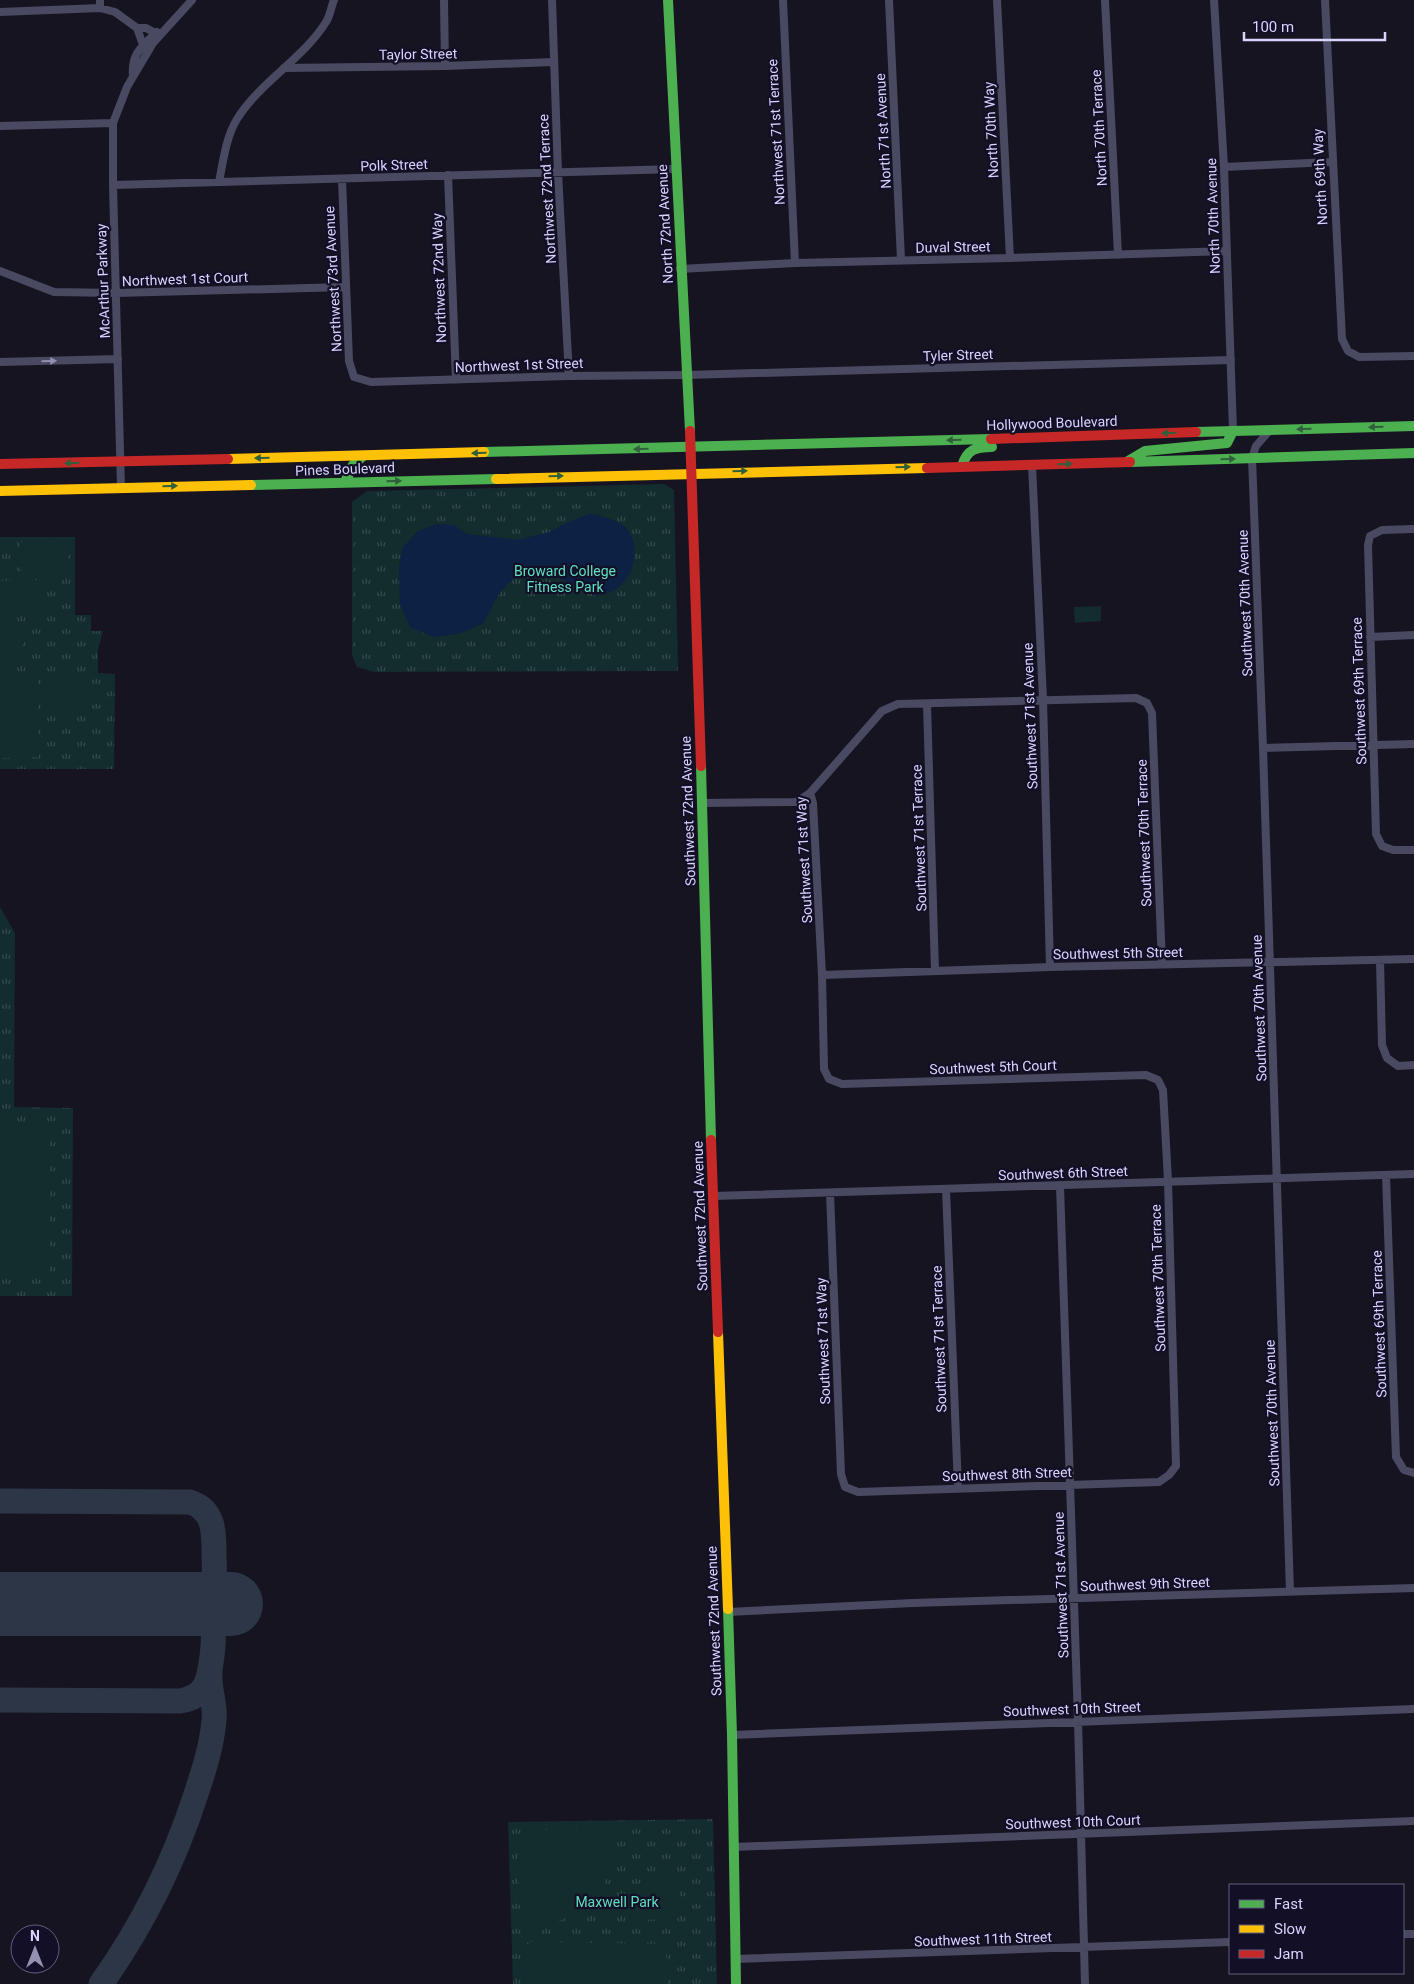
<svg xmlns="http://www.w3.org/2000/svg" width="1414" height="1984" font-family="Roboto,sans-serif">
  <style>
    .grass { fill: url(#grass-tufts) }
    .pitch { fill: #132c2d }
    .water { fill: #0d2144 }
    .lines { fill: none; stroke-linecap: round; stroke-linejoin: round }
    .taxiway { stroke: #2c3646; stroke-width: 25 }
    .runway { stroke: #2c3646; stroke-width: 64 }
    .street { stroke: #4a4962; stroke-width: 8 }
    .fast { stroke: #4caf50; stroke-width: 10 }
    .slow { stroke: #ffc107; stroke-width: 10 }
    .jam { stroke: #c62828; stroke-width: 10 }
    .oneway { fill: #928eb0 }
    .oneway2 { fill: #305f3b }
    .labels { text-anchor: middle; dominant-baseline: central; stroke-width: 4.5; stroke-linejoin: round; paint-order: stroke }
    .street-label { font-size: 14px; fill: #d9d4ff; stroke: #130f26 }
    .park-label { font-size: 14px; fill: #5fe0c0; stroke: #130f26 }
  </style>
  <defs>
    <pattern id="grass-tufts" width="24" height="20" patternUnits="userSpaceOnUse" patternTransform="scale(1.25)"><rect width="24" height="20" fill="#132c2d"/><path d="M3 7l-1-3M5 7V3M7 7l1-3M15 17l-1-3M17 17v-4M19 17l1-3" fill="none" stroke="#354a4c"/></pattern>
  </defs>
  <rect width="100%" height="100%" fill="#161421"/>
  <!-- grass -->
  <path class="grass" d="M664 484 674 490 678 671 374 672 357 667 352 655V502L367 491Z
    M0 537H75V615H91V631H103L98 650V673L115 674 114 769H0Z
    M0 907 15 933 14 1107 73 1108 72 1296H0Z
    M713 1819 717 1984H513L508 1822Z"/>
  <!-- pitch -->
  <path class="pitch" d="M67 541V573H21L20 542Z
    M43 580V612H0V581Z
    M1101 606V621L1075 623 1074 607Z
    M0 629H23V661H0Z
    M38 674V757L0 758V676Z
    M44 678H86V716H44Z
    M0 1123H49V1277L0 1276Z
    M616 1829C616 1891 583 1925 521 1927L517 1838 526 1830Z
    M678 1872 680 1916 674 1920 631 1919C635 1881 638 1874 678 1872Z
    M530 1942 666 1944 667 1984H525L523 1949Z"/>
  <!-- water -->
  <path class="water" d="M590 514C602 516 622 521 629 531 640 550 634 574 618 588 613 592 603 594 596 596 566 580 525 556 500 593 493 603 489 614 483 624L458 634 433 637 410 627 400 604 399 568 402 548 418 531 437 524 454 525 467 534 518 540 549 532 571 521Z"/>
  <g class="lines">
    <!-- taxiway -->
    <path class="taxiway" d="M0 1501 190 1502C214 1510 214 1531 214 1553 214 1562 215 1571 214 1580 212 1588 207 1598 207 1606 208 1615 212 1624 213 1632 214 1640 213 1648 212 1656 209 1679 207 1697 180 1701L0 1700
      M101 1984C143 1925 174 1862 196 1794 204 1770 212 1745 214 1720 216 1705 209 1690 210 1675"/>
    <!-- runway -->
    <path class="runway" d="M0 1604H231"/>
    <!-- street -->
    <path class="street" d="M100 0V8L115 12 137 28 143 45
      M444 0 445 66
      M552 0 558 173 569 376
      M783 0 795 263
      M889 0 901 260
      M997 0 1010 258
      M1105 0 1118 255
      M1214 0 1224 167 1233 431
      M1325 0 1342 339 1348 351 1359 357 1414 356
      M0 12 100 8
      M137 28H146L159 35
      M284 68 445 66 553 62
      M133 76C131 54 141 47 157 32
      M0 126 113 123
      M1224 167 1332 162
      M448 175 456 380
      M342 179 349 361 354 377 371 382 569 376 686 375 1231 360
      M219 182C223 162 226 137 237 119 260 82 303 59 326 22 330 16 331 7 334 0
      M113 185 676 169
      M680 269 795 263 1010 258 1227 251
      M0 271 54 292 116 293 345 287
      M0 362 118 359
      M1269 431 1256 446 1252 458 1263 748 1290 1592
      M1032 465 1043 699 1050 967
      M121 488 113 185V123L127 87 153 43 192 0
      M1414 529 1382 530 1370 536 1368 545 1376 834 1382 846 1393 850H1414
      M1370 637 1414 635
      M927 704 935 971
      M1263 748 1414 744
      M702 803 796 802 810 793
      M1380 960 1382 1045 1387 1058 1398 1066 1414 1065
      M822 975 1050 967 1414 959
      M1386 1175 1396 1457 1404 1470 1414 1473
      M1060 1186 1078 1721 1085 1984
      M946 1189 958 1488
      M830 1193 841 1474 845 1487 858 1492 1159 1482 1169 1475 1176 1466 1168 1181 1163 1090 1158 1080 1146 1075 842 1084 829 1079 824 1069 822 975 813 803 810 793 882 711 898 704 1136 698 1147 703 1152 713 1162 964
      M713 1196 1414 1174
      M728 1612 913 1603 1414 1588
      M732 1735 1414 1709
      M734 1847 1414 1821
      M1403 1934H1414
      M736 1959 1230 1942"/>
    <!-- fast -->
    <path class="fast" d="M668 0 690 431
      M1196 432 1414 426
      M484 452 991 439
      M1128 461 1145 451 1227 443 1233 431
      M1130 462 1414 453
      M962 466C967 449 976 447 992 447
      M345 482 353 465 363 456
      M251 485 496 479
      M701 766 711 1140
      M728 1609 732 1735 736 1984"/>
    <!-- slow -->
    <path class="slow" d="M228 459 484 452
      M496 479 927 468
      M0 491 251 485
      M718 1332 728 1609"/>
    <!-- jam -->
    <path class="jam" d="M690 431 701 766
      M991 439 1196 432
      M0 464 228 459
      M927 468 1130 462
      M711 1140 718 1332"/>
  </g>
  <!-- one-way arrows -->
  <defs><path id="oneway-solid" d="M-6-.8H1V-3.2L6.5 0L1 3.2V.8H-6Z" transform="scale(1.25)"/></defs>
  <use class="oneway" href="#oneway-solid" transform="translate(49 361) rotate(-1)"/>
  <g class="oneway2">
    <use href="#oneway-solid" transform="translate(1376 427) rotate(178)"/>
    <use href="#oneway-solid" transform="translate(1304 429) rotate(178)"/>
    <use href="#oneway-solid" transform="translate(1169 433) rotate(178)"/>
    <use href="#oneway-solid" transform="translate(954 440) rotate(178)"/>
    <use href="#oneway-solid" transform="translate(641 449) rotate(179)"/>
    <use href="#oneway-solid" transform="translate(479 453) rotate(179)"/>
    <use href="#oneway-solid" transform="translate(262 458) rotate(179)"/>
    <use href="#oneway-solid" transform="translate(1228 459) rotate(-2)"/>
    <use href="#oneway-solid" transform="translate(72 463) rotate(178)"/>
    <use href="#oneway-solid" transform="translate(1065 464) rotate(-2)"/>
    <use href="#oneway-solid" transform="translate(903 467) rotate(-1)"/>
    <use href="#oneway-solid" transform="translate(740 471) rotate(-1)"/>
    <use href="#oneway-solid" transform="translate(556 476) rotate(-2)"/>
    <use href="#oneway-solid" transform="translate(394 481) rotate(-2)"/>
    <use href="#oneway-solid" transform="translate(170 486) rotate(-1)"/>
  </g>
  <g class="labels">
    <!-- street labels -->
    <g class="street-label">
      <text transform="translate(418 54) rotate(-1)">Taylor Street</text>
      <text transform="translate(1099 128) rotate(-93)">North 70th Terrace</text>
      <text transform="translate(991 130) rotate(-93)">North 70th Way</text>
      <text transform="translate(883 131) rotate(-93)">North 71st Avenue</text>
      <text transform="translate(776 132) rotate(-93)">Northwest 71st Terrace</text>
      <text transform="translate(394 165) rotate(-2)">Polk Street</text>
      <text transform="translate(1320 177) rotate(-93)">North 69th Way</text>
      <text transform="translate(547 189) rotate(-93)">Northwest 72nd Terrace</text>
      <text transform="translate(1213 216) rotate(-92)">North 70th Avenue</text>
      <text transform="translate(665 224) rotate(-93)">North 72nd Avenue</text>
      <text transform="translate(953 247) rotate(-1)">Duval Street</text>
      <text transform="translate(439 278) rotate(-92)">Northwest 72nd Way</text>
      <text transform="translate(185 279) rotate(-2)">Northwest 1st Court</text>
      <text transform="translate(333 279) rotate(-93)">Northwest 73rd Avenue</text>
      <text transform="translate(103 281) rotate(-92)">McArthur Parkway</text>
      <text transform="translate(958 355) rotate(-2)">Tyler Street</text>
      <text transform="translate(519 365) rotate(-2)">Northwest 1st Street</text>
      <text transform="translate(1052 423) rotate(-2)">Hollywood Boulevard</text>
      <text transform="translate(345 469) rotate(-2)">Pines Boulevard</text>
      <text transform="translate(1245 603) rotate(-92)">Southwest 70th Avenue</text>
      <text transform="translate(1359 691) rotate(-92)">Southwest 69th Terrace</text>
      <text transform="translate(1030 716) rotate(-92)">Southwest 71st Avenue</text>
      <text transform="translate(688 811) rotate(-92)">Southwest 72nd Avenue</text>
      <text transform="translate(1144 833) rotate(-92)">Southwest 70th Terrace</text>
      <text transform="translate(919 838) rotate(-92)">Southwest 71st Terrace</text>
      <text transform="translate(804 860) rotate(-93)">Southwest 71st Way</text>
      <text transform="translate(1118 953) rotate(-1)">Southwest 5th Street</text>
      <text transform="translate(1259 1008) rotate(-92)">Southwest 70th Avenue</text>
      <text transform="translate(993 1067) rotate(-2)">Southwest 5th Court</text>
      <text transform="translate(1063 1173) rotate(-2)">Southwest 6th Street</text>
      <text transform="translate(700 1216) rotate(-92)">Southwest 72nd Avenue</text>
      <text transform="translate(1158 1278) rotate(-92)">Southwest 70th Terrace</text>
      <text transform="translate(1379 1324) rotate(-92)">Southwest 69th Terrace</text>
      <text transform="translate(939 1339) rotate(-92)">Southwest 71st Terrace</text>
      <text transform="translate(823 1341) rotate(-92)">Southwest 71st Way</text>
      <text transform="translate(1272 1413) rotate(-92)">Southwest 70th Avenue</text>
      <text transform="translate(1007 1474) rotate(-2)">Southwest 8th Street</text>
      <text transform="translate(1145 1584) rotate(-2)">Southwest 9th Street</text>
      <text transform="translate(1061 1585) rotate(-92)">Southwest 71st Avenue</text>
      <text transform="translate(714 1621) rotate(-92)">Southwest 72nd Avenue</text>
      <text transform="translate(1072 1709) rotate(-2)">Southwest 10th Street</text>
      <text transform="translate(1073 1822) rotate(-2)">Southwest 10th Court</text>
      <text transform="translate(983 1939) rotate(-2)">Southwest 11th Street</text>
    </g>
    <!-- park labels -->
    <g class="park-label">
      <text x="565" y="571">Broward College<tspan x="565" dy="16">Fitness Park</tspan></text>
      <text x="617" y="1902">Maxwell Park</text>
    </g>
  </g>
  <!-- legend -->
  <rect x="1229" y="1884" width="175" height="90" fill="#130f26" stroke="#625e7d"/>
  <rect x="1239" y="1900" width="25" height="8" fill="#4caf50" stroke="#625e7d"/>
  <text x="1274" y="1909" font-size="15" fill="#d9d4ff">Fast</text>
  <rect x="1239" y="1925" width="25" height="8" fill="#ffc107" stroke="#625e7d"/>
  <text x="1274" y="1934" font-size="15" fill="#d9d4ff">Slow</text>
  <rect x="1239" y="1950" width="25" height="8" fill="#c62828" stroke="#625e7d"/>
  <text x="1274" y="1959" font-size="15" fill="#d9d4ff">Jam</text>
  <!-- north arrow -->
  <g transform="translate(35 1949)"><circle r="24" fill="#130f26" stroke="#625e7d"/>
  <path d="M0-4L9 19L0 12L-9 19Z" fill="#9591b1"/>
  <text y="-8" font-size="14" font-weight="bold" text-anchor="middle" fill="#d9d4ff">N</text>
  </g>
  <!-- scale -->
  <path d="M1244 32v8h141v-8" fill="none" stroke="#d9d4ff" stroke-width="2.5"/>
  <text x="1252" y="32" font-size="15" fill="#d9d4ff" stroke="#130f26" stroke-width="4" paint-order="stroke">100 m</text>
</svg>
